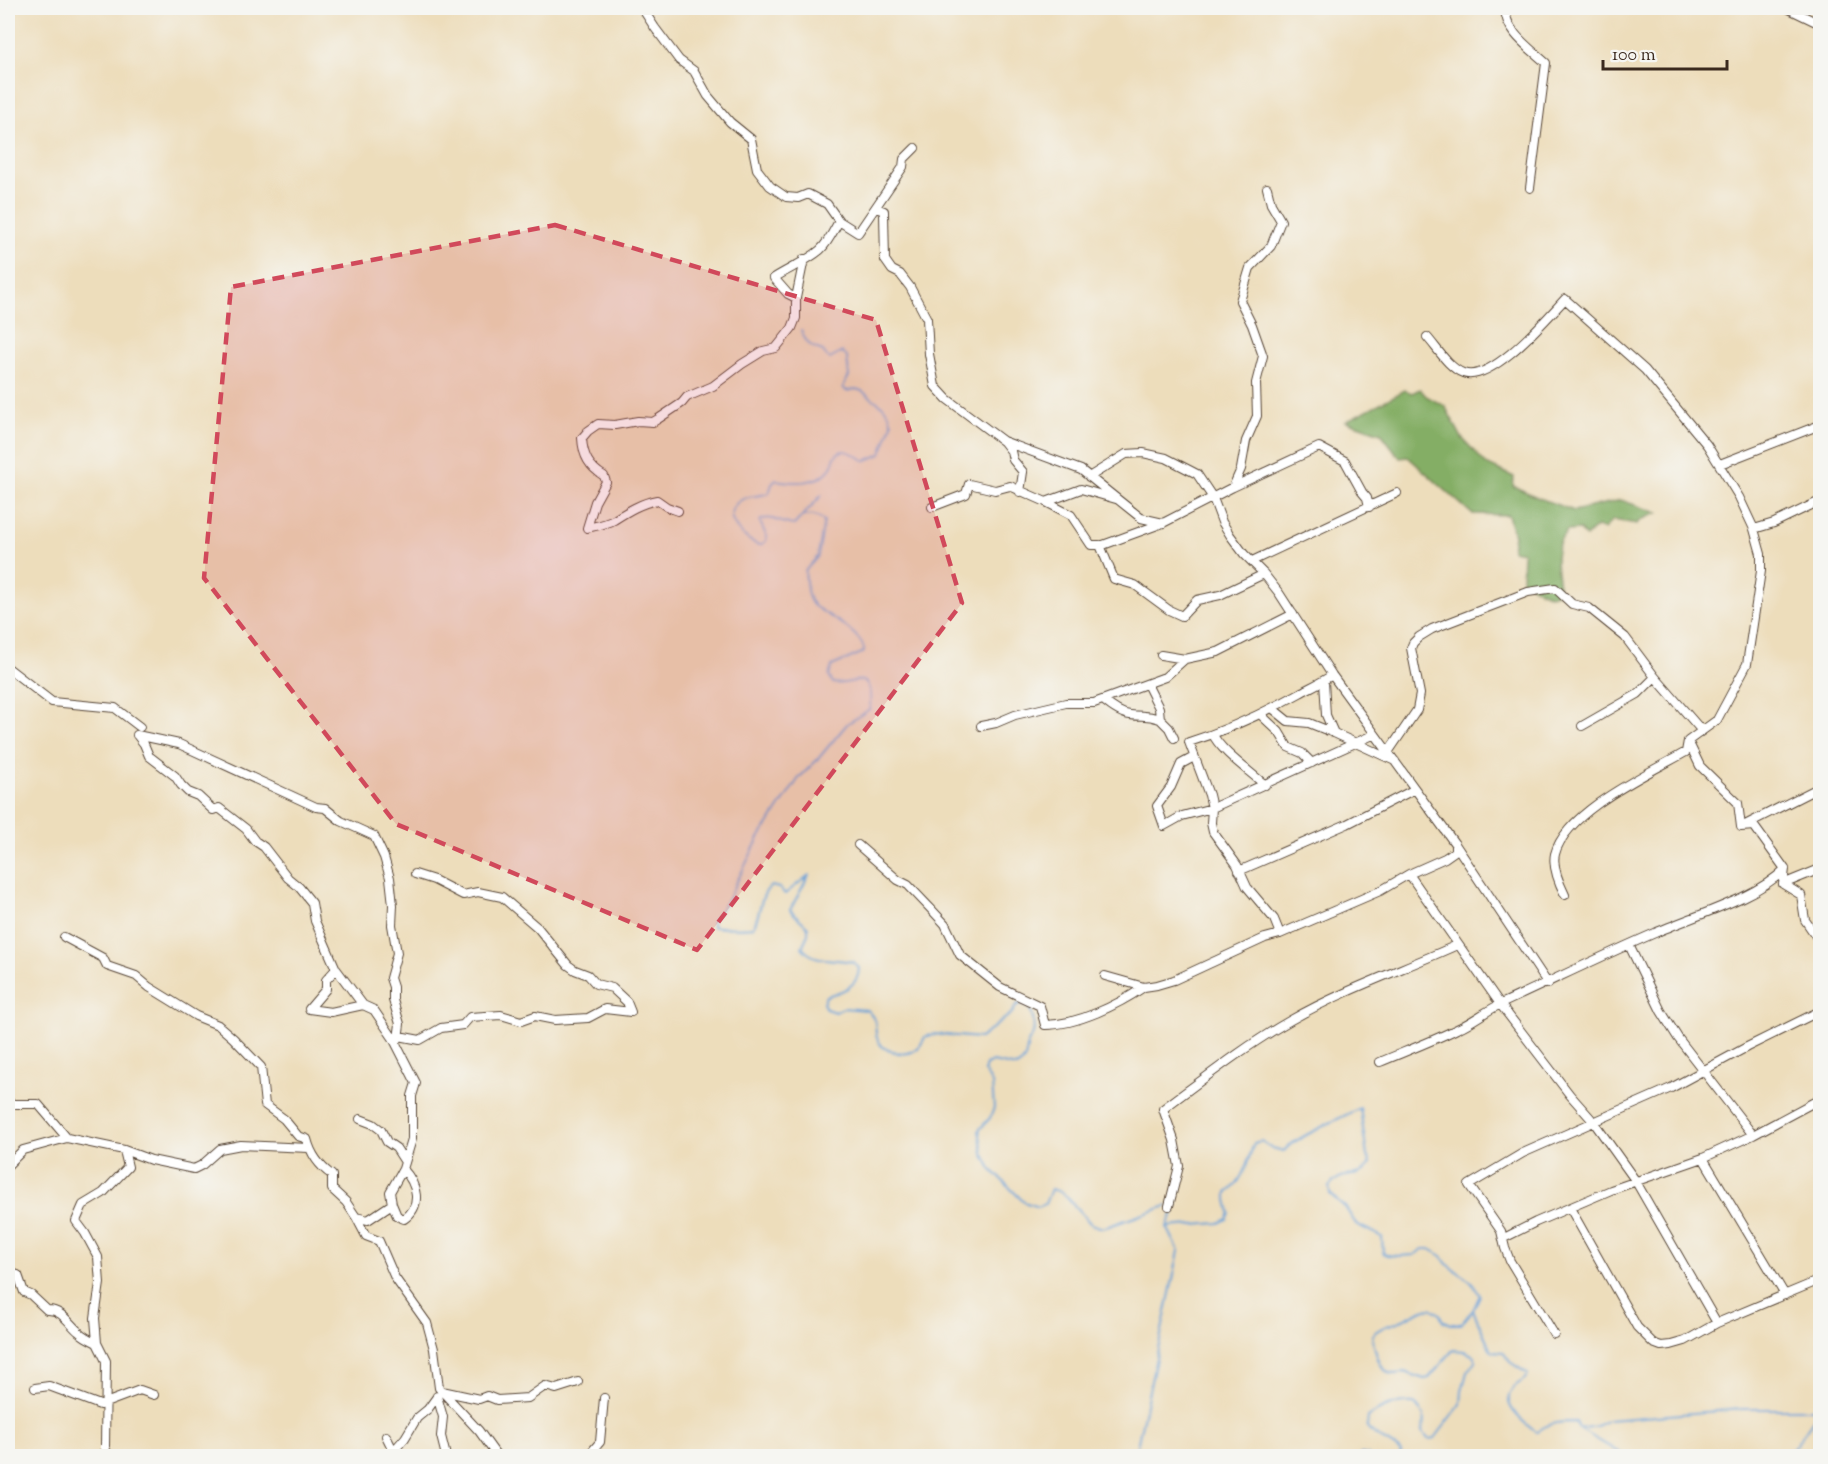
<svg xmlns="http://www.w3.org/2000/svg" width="1828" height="1464" font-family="'Sorts Mill Goudy',serif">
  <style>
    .forest { fill: #84ae65; stroke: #606c42; stroke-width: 1.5 }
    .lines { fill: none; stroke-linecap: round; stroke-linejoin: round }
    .stream { stroke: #69a1d7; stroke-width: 2 }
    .minor-casing { stroke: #564536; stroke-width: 10 }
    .minor { stroke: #fff; stroke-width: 8 }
    .marked { fill: #d1495b; fill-opacity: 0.2; stroke: #d1495b; stroke-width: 4.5; stroke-dasharray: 12 8; stroke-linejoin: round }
  </style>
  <rect width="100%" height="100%" fill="#f6f6f2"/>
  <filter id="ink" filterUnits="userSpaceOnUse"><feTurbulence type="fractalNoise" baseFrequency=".0167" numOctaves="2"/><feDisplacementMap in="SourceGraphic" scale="12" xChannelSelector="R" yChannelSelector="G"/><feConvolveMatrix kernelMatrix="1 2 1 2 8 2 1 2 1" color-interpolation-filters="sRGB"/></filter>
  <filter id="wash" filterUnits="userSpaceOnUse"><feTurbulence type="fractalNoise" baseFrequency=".008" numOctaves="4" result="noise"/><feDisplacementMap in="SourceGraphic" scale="24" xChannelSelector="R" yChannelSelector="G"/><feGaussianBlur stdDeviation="1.35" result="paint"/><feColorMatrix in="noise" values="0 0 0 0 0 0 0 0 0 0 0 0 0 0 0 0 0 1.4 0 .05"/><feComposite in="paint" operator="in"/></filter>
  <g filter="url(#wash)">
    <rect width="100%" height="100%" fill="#edddbb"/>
    <!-- forest -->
    <path class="forest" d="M1420 389 1426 396 1445 406 1462 438 1486 464 1514 477 1513 486 1539 498 1574 511 1621 500 1658 513 1640 520 1637 524 1613 520 1604 529 1596 527 1586 537 1580 530 1567 531C1550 551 1557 568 1560 593L1550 595 1522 582 1523 552 1512 550 1514 535 1508 515 1472 514 1408 457 1400 458 1381 433 1346 421 1405 390 1412 393Z"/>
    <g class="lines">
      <!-- stream -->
      <path class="stream" d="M801 330C806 343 810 347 823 351L827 357 830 359 842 352 847 357 849 376 843 387 846 391 856 389 862 391 883 406 889 414 892 424 881 454 865 461C859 457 850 450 843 451 833 453 834 463 830 469 817 485 794 483 776 480L772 484 769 493C758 497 746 495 737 503 720 517 746 543 761 545L766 541V535L760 522 761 520C771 515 782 524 794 525L822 495 801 517C810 514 817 515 824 521L818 556 805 571C807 584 805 596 814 606 827 615 866 635 864 652L832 666 829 676 833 683C855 687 873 664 870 709L847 724 818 759 799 778 759 838 728 899 712 921V926C716 928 747 928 753 927 761 915 759 895 771 886L779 888 785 894 809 875 790 910 808 927V934L802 947C813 963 835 958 853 962L859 968C859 987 841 992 826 996L823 1003 826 1009 835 1012 843 1008 867 1010C870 1014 874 1017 875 1022 876 1030 875 1039 881 1045 884 1049 889 1050 894 1052 908 1056 919 1051 925 1037L933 1034 980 1038 1012 1013 1017 1005 1021 1003 1029 1007C1033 1015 1035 1026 1033 1034 1032 1037 1029 1040 1028 1043 1025 1054 1028 1061 1016 1067L993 1062 986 1065 984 1071 992 1083 994 1108 990 1118 979 1130 983 1153 991 1169 1024 1202 1038 1207 1045 1204 1051 1189 1062 1192 1091 1224 1103 1228 1167 1206
        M1172 1204 1177 1203 1167 1227 1219 1223 1227 1219 1230 1213 1227 1200V1193C1243 1182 1248 1160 1254 1143L1261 1141 1272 1148 1284 1151C1292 1139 1345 1116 1360 1108L1367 1156 1370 1163C1359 1184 1345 1166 1329 1187L1330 1194 1345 1207 1356 1224 1382 1237 1383 1253 1387 1255 1400 1256 1414 1255 1423 1249H1430L1442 1256 1446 1263 1471 1282 1480 1295 1473 1310 1461 1324H1450L1442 1320 1440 1314 1431 1308C1419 1310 1413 1315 1403 1320 1391 1325 1381 1326 1372 1335 1375 1353 1381 1382 1404 1372L1424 1379 1429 1378 1453 1350 1464 1351 1475 1356V1361L1467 1372 1462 1391 1461 1404 1435 1438 1428 1439 1423 1432 1424 1415 1414 1403C1395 1402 1384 1406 1368 1417L1367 1427C1376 1439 1390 1441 1401 1452L1400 1456
        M1473 1310 1490 1348 1493 1351 1503 1352 1510 1362 1528 1374C1525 1382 1520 1381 1514 1387 1497 1405 1525 1422 1536 1433 1548 1422 1560 1422 1576 1422L1579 1429 1597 1426 1608 1420 1742 1409H1820
        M1581 1430 1625 1456
        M1135 1456 1179 1251 1167 1227
        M1358 1456 1361 1454 1370 1456
        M1788 1456 1820 1410"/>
    </g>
  </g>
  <g filter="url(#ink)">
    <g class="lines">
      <!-- minor casing -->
      <g class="minor-casing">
        <path id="minor" d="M642 8 655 28 679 60 694 71 708 96 730 122 751 139 757 169 770 186 786 197 798 198 808 194 827 204 839 221C834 230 828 243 820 250 807 261 788 269 774 278L788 294 796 298 804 259
          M1505 8C1505 32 1530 48 1546 63L1530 188
          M1790 8 1789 9 1820 24
          M876 208 884 211V213L885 260 892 270 900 274 910 287 927 319 929 354 935 386 947 399 1003 441 1081 470 1141 518 1163 523
          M839 221 858 233 903 167 904 159 915 148
          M1427 337C1437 348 1449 368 1463 373 1491 384 1547 318 1565 299L1645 370 1707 445 1739 497 1754 529 1761 554V571L1747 664 1717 720 1688 741 1686 752C1649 773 1566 811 1555 854 1552 867 1559 883 1565 895
          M1004 442 1011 451 1013 460 1023 472 1020 492
          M1720 464 1820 425
          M1089 477 1126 454 1143 453 1166 458 1197 474 1213 498 1222 522 1230 535 1244 554 1264 574 1279 593 1332 675 1455 844 1548 984
          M1233 487 1241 469 1246 441 1257 416 1256 383 1263 356 1252 325 1240 301 1250 268 1271 246 1281 221 1271 204 1267 188
          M1046 502 1071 515 1091 545H1103L1163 523 1233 487 1319 447 1345 461 1362 492 1367 498 1369 507
          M932 507 966 494 969 484 995 490 1010 486 1046 502 1081 489 1116 499
          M678 511 667 507 657 500C641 503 628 511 614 520 607 524 596 526 587 528L595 502 606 482 604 476C589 467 583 456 582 438L588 431 598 424 615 425 638 421 653 422 658 419 682 403 687 397 713 386 742 364 763 351 776 348 792 328 796 318V298
          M1754 529 1774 523 1820 501
          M1100 545 1114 579 1135 585 1169 610 1182 616 1197 600 1220 595 1264 574
          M1252 561 1397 493
          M1161 655 1185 659 1218 652 1293 614
          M8 668 52 702 115 708 140 727
          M1324 681 1326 715 1334 733 1395 761
          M1147 684 1159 708 1160 719 1169 728 1174 738
          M1103 700C1110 706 1120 714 1130 715 1144 717 1145 714 1160 719
          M1272 708 1288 721 1309 723 1334 733
          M1260 714 1279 732 1288 747 1302 753 1312 763
          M981 726 996 723 1015 715 1066 703H1094L1165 677 1185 659
          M1582 726 1638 694 1655 677
          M1213 734C1218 749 1252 773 1265 785
          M137 735 144 744 149 756 175 776 181 785 188 792 198 796 213 810 219 808 246 829 255 841 264 847 288 878 299 887 312 903 315 921 336 969 363 1005 374 1010 393 1038 416 1083 412 1096V1139L403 1169 390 1192 392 1204 397 1216 404 1219C423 1206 417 1184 403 1169
          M137 735 179 744 316 807 325 808 341 821 374 836 384 857 390 878 393 905 392 925 397 953 390 978 393 987V1000L400 1024 398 1039
          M1688 741 1700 766 1738 803 1741 827 1754 826 1785 869 1783 884 1801 895 1805 920 1820 942
          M1389 751 1417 710 1420 694 1411 648 1413 643 1419 637 1432 629 1528 592 1555 588 1572 604 1589 608 1625 637 1655 677 1702 731
          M1194 757 1181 764 1171 787 1157 806 1164 826 1182 816 1212 808 1375 734
          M1745 825 1820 787
          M858 845 898 880 908 885 930 908 945 924 960 955 1000 987 1040 1006 1045 1025C1077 1025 1118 1005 1144 987
          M1239 871 1347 824 1415 789
          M1409 874 1500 1004 1570 1095 1593 1121 1635 1180 1717 1323
          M1783 884 1820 869
          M1280 934 1274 919 1247 887 1237 865 1213 832 1211 823 1212 808 1209 795 1189 742C1228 730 1264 713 1300 693 1311 687 1322 682 1332 675
          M64 937 103 958 107 966 136 976 149 987 196 1016 218 1025 233 1038 261 1067 265 1105 284 1119 298 1136 307 1139C311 1155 319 1166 332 1175V1189L346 1202 356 1217
          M1629 945 1661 1011 1678 1038 1753 1135
          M336 969 326 980V989L309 1009 331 1012 363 1005
          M1105 976 1144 987 1157 985 1174 980 1265 938 1280 934 1380 891 1409 874 1445 858 1455 851V844
          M393 1038 399 1036 420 1040 441 1028 463 1025 470 1017 501 1015 521 1021 535 1016 555 1020 588 1018 605 1009 631 1012 627 1002 612 988 596 984 588 975 575 970 568 965 538 928 502 897 478 892 463 895 434 880 415 874
          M1380 1062C1406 1051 1433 1041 1459 1028 1474 1021 1487 1010 1503 1003 1553 980 1604 955 1655 933 1693 916 1757 898 1785 869
          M8 1104H38L67 1138
          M360 1119 373 1124 381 1130 387 1142 396 1148 405 1162
          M1703 1158 1785 1295
          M8 1165 23 1150 67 1138 124 1150 151 1160 194 1169 202 1165 220 1149 241 1145 309 1148
          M392 1204 368 1220 356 1217 366 1236 379 1241 395 1278 427 1323 434 1349 439 1388 479 1431 497 1456
          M1169 1206 1179 1166 1174 1140 1163 1109C1205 1078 1245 1046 1291 1020 1343 990 1402 970 1457 945
          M1570 1208 1637 1327 1653 1343 1661 1346 1671 1345 1685 1341 1717 1323 1820 1280
          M1504 1238 1536 1222 1611 1190 1703 1158 1753 1135 1820 1099
          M8 1276 11 1273 18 1275 24 1292 31 1295 47 1310C62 1309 69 1324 79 1332 84 1337 91 1340 97 1343
          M1554 1334 1510 1261 1505 1248 1501 1231 1469 1185 1523 1153 1671 1088 1747 1047 1820 1011
          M35 1388 49 1386 100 1405 140 1390 154 1395
          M442 1391 479 1399 487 1396 497 1400 528 1398 545 1386 556 1389 578 1382
          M437 1396 443 1417 441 1436 446 1456
          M386 1436 394 1452
          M109 1456 105 1448 106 1361 97 1343 95 1318 100 1283 98 1257 85 1233 76 1221 83 1205 103 1193 128 1167 124 1150
          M389 1456 405 1438 417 1418 428 1409 436 1398
          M588 1456 600 1442 604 1398"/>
      </g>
      <!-- minor -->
      <use href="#minor" class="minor"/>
    </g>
  </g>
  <!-- marked area -->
  <path class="marked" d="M555 225 876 320 962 603 697 950 396 824 204 578 231 287Z"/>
  <!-- margin -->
  <rect width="1828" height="1464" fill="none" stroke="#f6f6f2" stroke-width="30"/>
  <!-- scale -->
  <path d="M1603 60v9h124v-9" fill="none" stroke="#3b2a1e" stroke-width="3"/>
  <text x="1612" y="60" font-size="18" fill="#3b2a1e" stroke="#f6f6f2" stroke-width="4.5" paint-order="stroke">100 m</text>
</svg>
